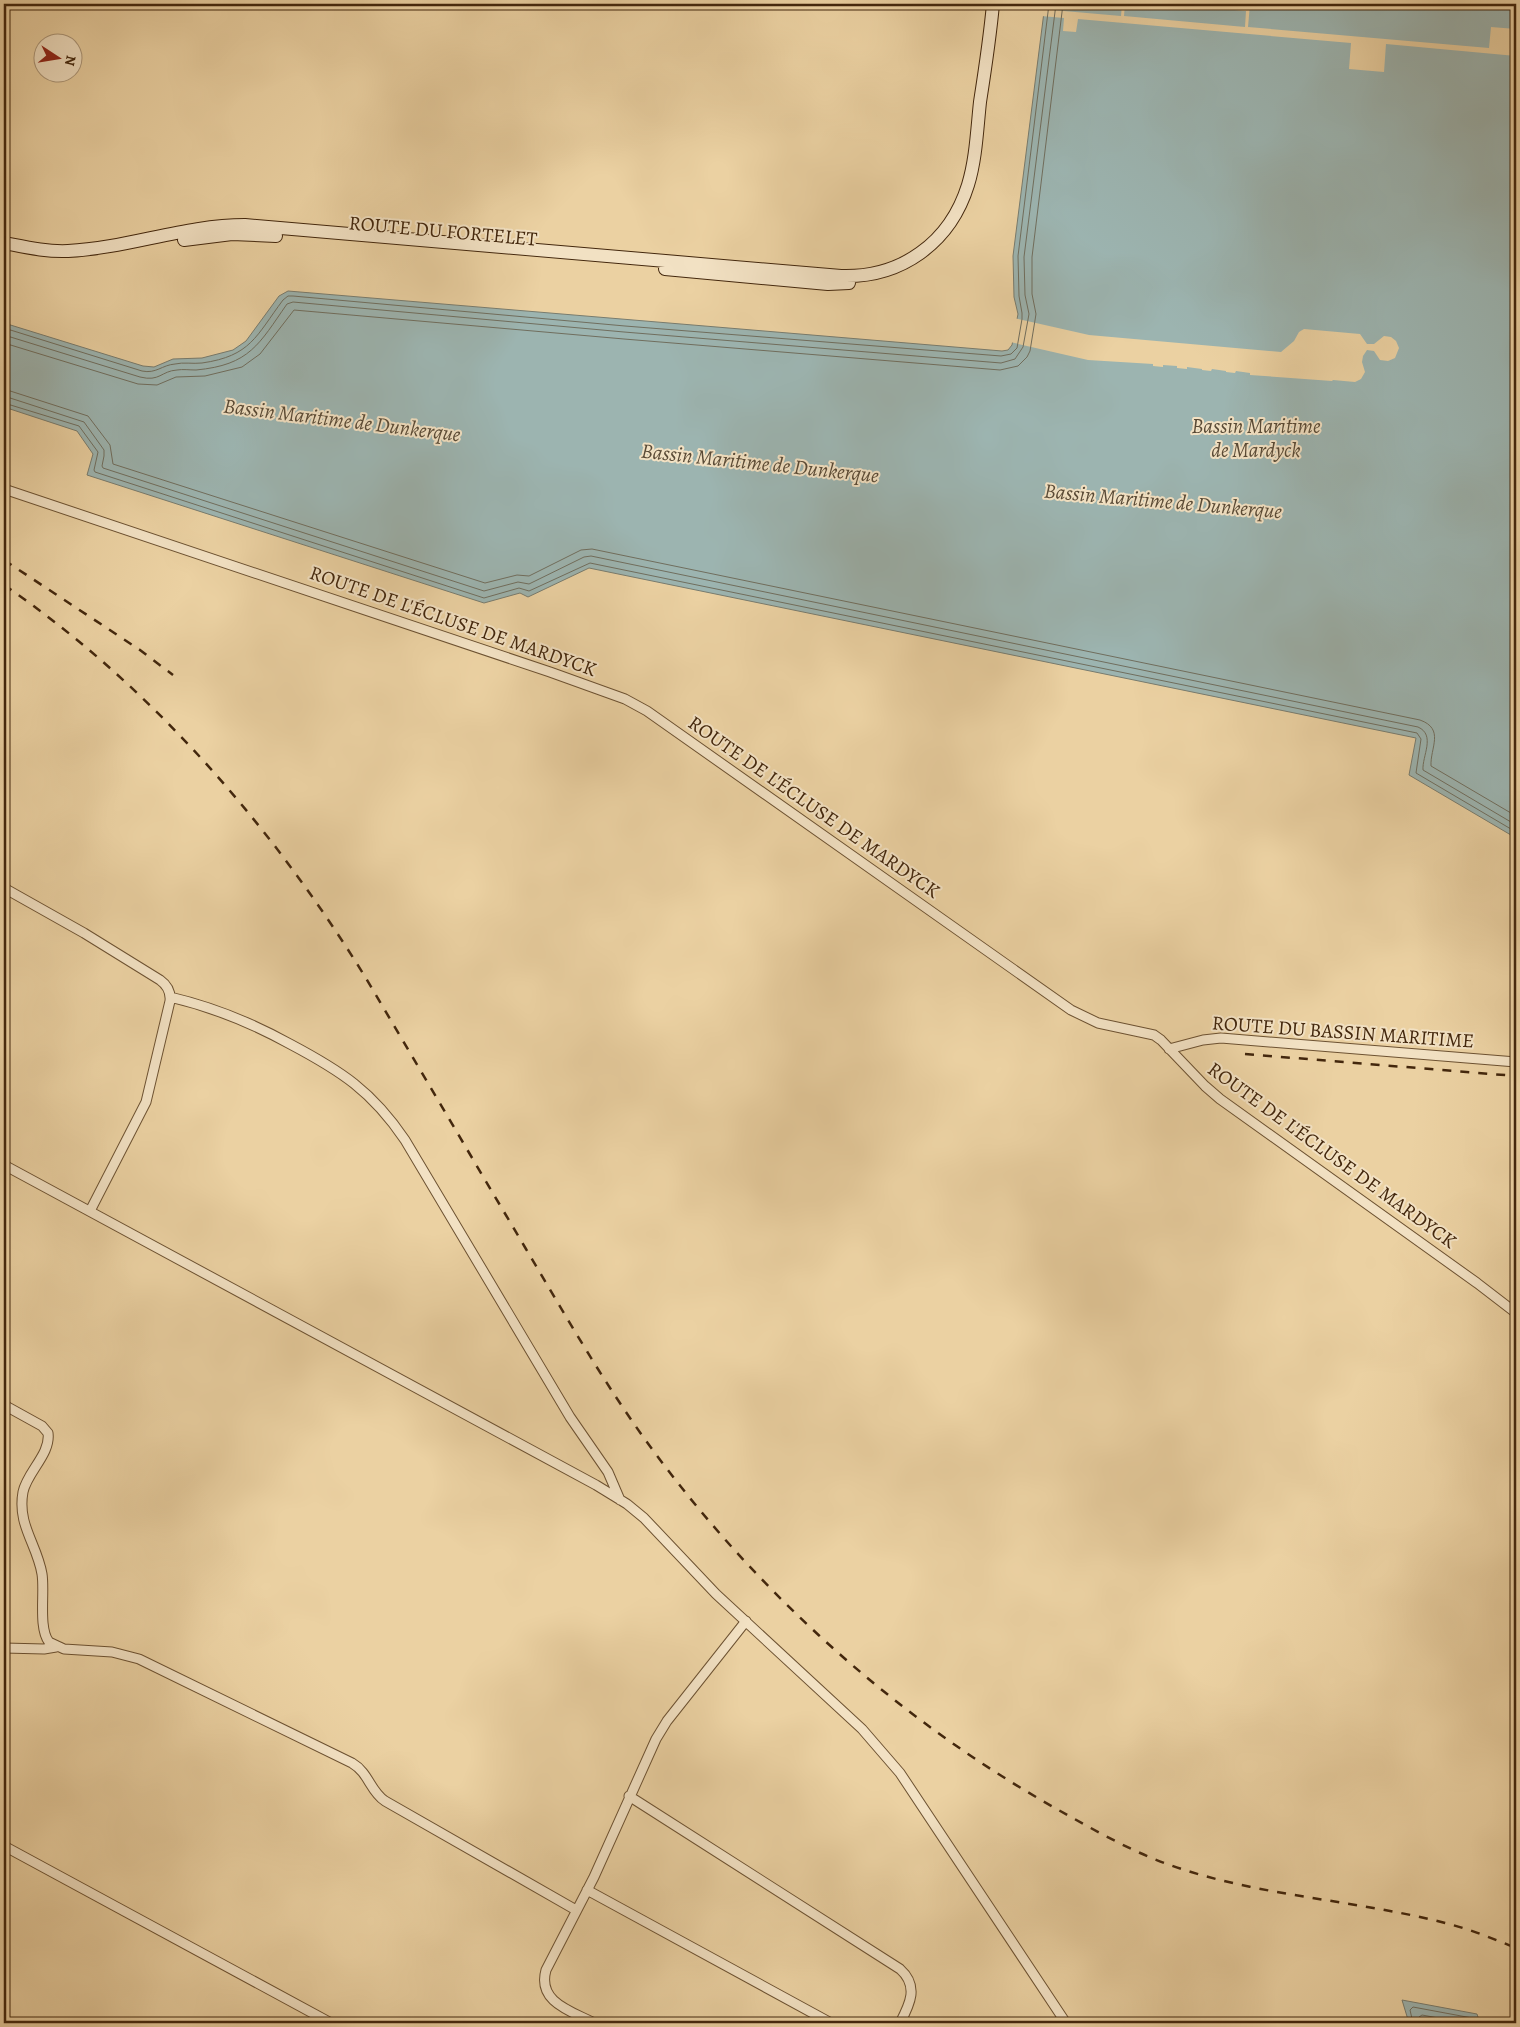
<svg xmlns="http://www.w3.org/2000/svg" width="1520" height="2027" font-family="Alegreya,serif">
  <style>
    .water { fill: #9cb4b0; stroke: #787c6f }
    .pier { fill: #ebd1a2 }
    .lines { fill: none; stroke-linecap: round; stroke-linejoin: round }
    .shore { stroke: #706e5e; stroke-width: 1 }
    .minor-casing { stroke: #6d5232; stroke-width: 11 }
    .secondary-casing { stroke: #43270d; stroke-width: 14 }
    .minor { stroke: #f2e1c3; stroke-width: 9 }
    .secondary { stroke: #f2e1c3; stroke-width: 12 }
    .rail { stroke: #43270d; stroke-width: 2.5; stroke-dasharray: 9 9; stroke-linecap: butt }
    .labels { text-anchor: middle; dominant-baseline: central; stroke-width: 4; stroke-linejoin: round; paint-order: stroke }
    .street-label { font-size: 20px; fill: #43270d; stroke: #f2e1c3 }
    .water-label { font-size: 21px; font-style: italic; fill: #594a36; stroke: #f2e1c3 }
  </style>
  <rect width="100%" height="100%" fill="#ebd1a2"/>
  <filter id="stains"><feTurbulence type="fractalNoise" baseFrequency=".004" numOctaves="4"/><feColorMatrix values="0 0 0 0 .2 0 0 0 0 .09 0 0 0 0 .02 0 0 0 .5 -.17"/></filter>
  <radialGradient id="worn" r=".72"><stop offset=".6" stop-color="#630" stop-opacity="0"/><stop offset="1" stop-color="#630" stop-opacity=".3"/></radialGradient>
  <!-- water -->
  <path class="water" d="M1045 4H1516V838L1409 775 1416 738 589 568 528 597 520 593 484 603 87 475 93 454 77 431 4 407V323L143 366 154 367 173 359 202 358 233 350 246 341 279 296 288 291 1002 351 1008 350 1012 345 1018 314 1014 297 1013 256Z
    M1402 2000 1477 2014 1480 2023H1409Z"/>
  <!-- pier -->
  <path class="pier" d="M1122 4H1125L1124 16 1245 27 1246 11 1210 8V4H1250L1248 27 1489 48 1491 27 1516 29V56L1386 44 1384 72 1349 69 1351 43 1078 19 1076 32 1063 31 1064 18 1041 16V9L1121 16Z
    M1014 318 1089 335 1281 352 1294 341 1299 332 1304 329 1360 334 1367 344H1374L1384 336 1391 337 1396 341 1399 348 1395 358 1388 361 1380 360 1374 351 1367 350 1363 356 1362 362 1365 372 1361 379 1355 382 1333 380 1332 381 1250 375V373L1236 371 1235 373 1226 372V371L1212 369 1211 371 1202 370V369L1187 367V369L1177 368V366L1163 365V367L1153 366V364L1088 360 1010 342Z"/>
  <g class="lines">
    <!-- shore -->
    <path class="shore" d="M4 328 142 371C156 374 162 365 175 364 183 362 193 364 202 363 251 356 256 336 283 300L288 296H293L625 326 1001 356 1011 354 1017 348 1022 319V313L1019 296 1018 256 1049 4
      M4 335 140 377C160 382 161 371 177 370 183 369 189 370 196 370 250 365 259 344 287 304L293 302 624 332 1001 363 1015 359 1023 347 1029 314 1025 295 1024 257 1056 4
      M4 343 138 384 157 385 176 377 205 376 242 367 260 354 294 310 624 339 1000 370 1018 366 1027 357 1030 351 1036 314 1032 294V257L1063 4
      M4 389 88 416 110 445 113 464 485 583 517 575 529 576 581 550 592 549 1420 720C1445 729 1430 748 1431 766L1516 816
      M4 396 84 422 104 450V456L102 466 103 468 484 591 518 582 529 584 584 557 591 556 1418 727C1436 735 1422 756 1423 770L1516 825
      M4 403 79 426 98 452 94 470 95 472 484 598 519 588 529 591 590 563 1417 733 1421 739 1416 773 1516 832
      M1413 2023 1410 2010 1413 2007 1472 2018 1474 2023
      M1420 2023 1419 2017 1422 2015 1466 2023"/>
    <!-- minor casing -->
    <g class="minor-casing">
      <path id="minor" d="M4 489 550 672 625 699 647 711 1071 1010 1098 1023 1154 1035 1161 1040 1205 1086 1220 1099 1477 1283 1516 1313
        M4 888 84 933 160 980C167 985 171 991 170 1001L146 1102 90 1211
        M170 997C213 1007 252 1023 290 1044 341 1071 372 1091 405 1140L570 1417 608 1472 620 1500
        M1169 1049 1203 1040 1221 1038 1516 1062
        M4 1165 596 1485 627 1504 644 1518 716 1594 862 1729 900 1773 1066 2023
        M4 1405 42 1426 48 1433C51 1454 27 1472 23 1492 17 1525 37 1544 42 1574 45 1592 38 1628 49 1642L64 1649 112 1652 139 1659 352 1763C369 1773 370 1791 385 1801L576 1910
        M4 1648 44 1649 56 1647
        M629 1796 900 1969C919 1986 910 2004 900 2023
        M4 1846 331 2023
        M587 1890 831 2023
        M594 2023C571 2011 537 2002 546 1970L594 1877 656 1739 667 1721 746 1621"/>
    </g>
    <!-- secondary casing -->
    <g class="secondary-casing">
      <path id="secondary" d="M184 240 232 234 276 236
        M4 243C25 247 46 252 68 251 128 248 185 225 245 225L841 276C901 278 950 243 968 185 976 159 977 130 980 102 985 70 990 37 993 4
        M665 269 828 284 849 283"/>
    </g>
    <!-- minor -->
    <use href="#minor" class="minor"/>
    <!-- secondary -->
    <use href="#secondary" class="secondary"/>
    <!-- rail -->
    <path class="rail" d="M4 560 140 650 173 675
      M4 585C150 685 271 825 364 975 418 1066 472 1158 526 1249 564 1313 601 1378 644 1438 752 1588 894 1717 1055 1808 1087 1826 1120 1845 1154 1859 1249 1897 1351 1898 1449 1924 1472 1930 1494 1939 1516 1948
      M1245 1054 1516 1076"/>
  </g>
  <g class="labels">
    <!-- street labels -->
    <g class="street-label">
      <text transform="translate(443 231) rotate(5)">ROUTE DU FORTELET</text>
      <text transform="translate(453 621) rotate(19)">ROUTE DE L'ÉCLUSE DE MARDYCK</text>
      <text transform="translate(814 807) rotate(35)">ROUTE DE L'ÉCLUSE DE MARDYCK</text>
      <text transform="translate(1343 1032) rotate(4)">ROUTE DU BASSIN MARITIME</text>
      <text transform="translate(1332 1155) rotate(36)">ROUTE DE L'ÉCLUSE DE MARDYCK</text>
    </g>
    <!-- water labels -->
    <g class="water-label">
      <text transform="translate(342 420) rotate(7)">Bassin Maritime de Dunkerque</text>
      <text x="1256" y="426">Bassin Maritime<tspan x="1256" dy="24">de Mardyck</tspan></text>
      <text transform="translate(760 463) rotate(6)">Bassin Maritime de Dunkerque</text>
      <text transform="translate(1163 501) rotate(5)">Bassin Maritime de Dunkerque</text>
    </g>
  </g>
  <!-- margin -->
  <rect width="1520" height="2027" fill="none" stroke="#ebd1a2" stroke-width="20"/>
  <rect x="5" y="5" width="1510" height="2017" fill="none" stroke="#43270d" stroke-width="2.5"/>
  <rect x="10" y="10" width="1500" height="2007" fill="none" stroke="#43270d"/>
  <!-- north arrow -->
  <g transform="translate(58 58) rotate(102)"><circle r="24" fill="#f2e1c3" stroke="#ac977a"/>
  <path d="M0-4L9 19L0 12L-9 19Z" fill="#8f2418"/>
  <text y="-8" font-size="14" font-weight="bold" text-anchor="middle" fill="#43270d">N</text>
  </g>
  <rect width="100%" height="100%" filter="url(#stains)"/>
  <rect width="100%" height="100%" fill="url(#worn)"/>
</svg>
